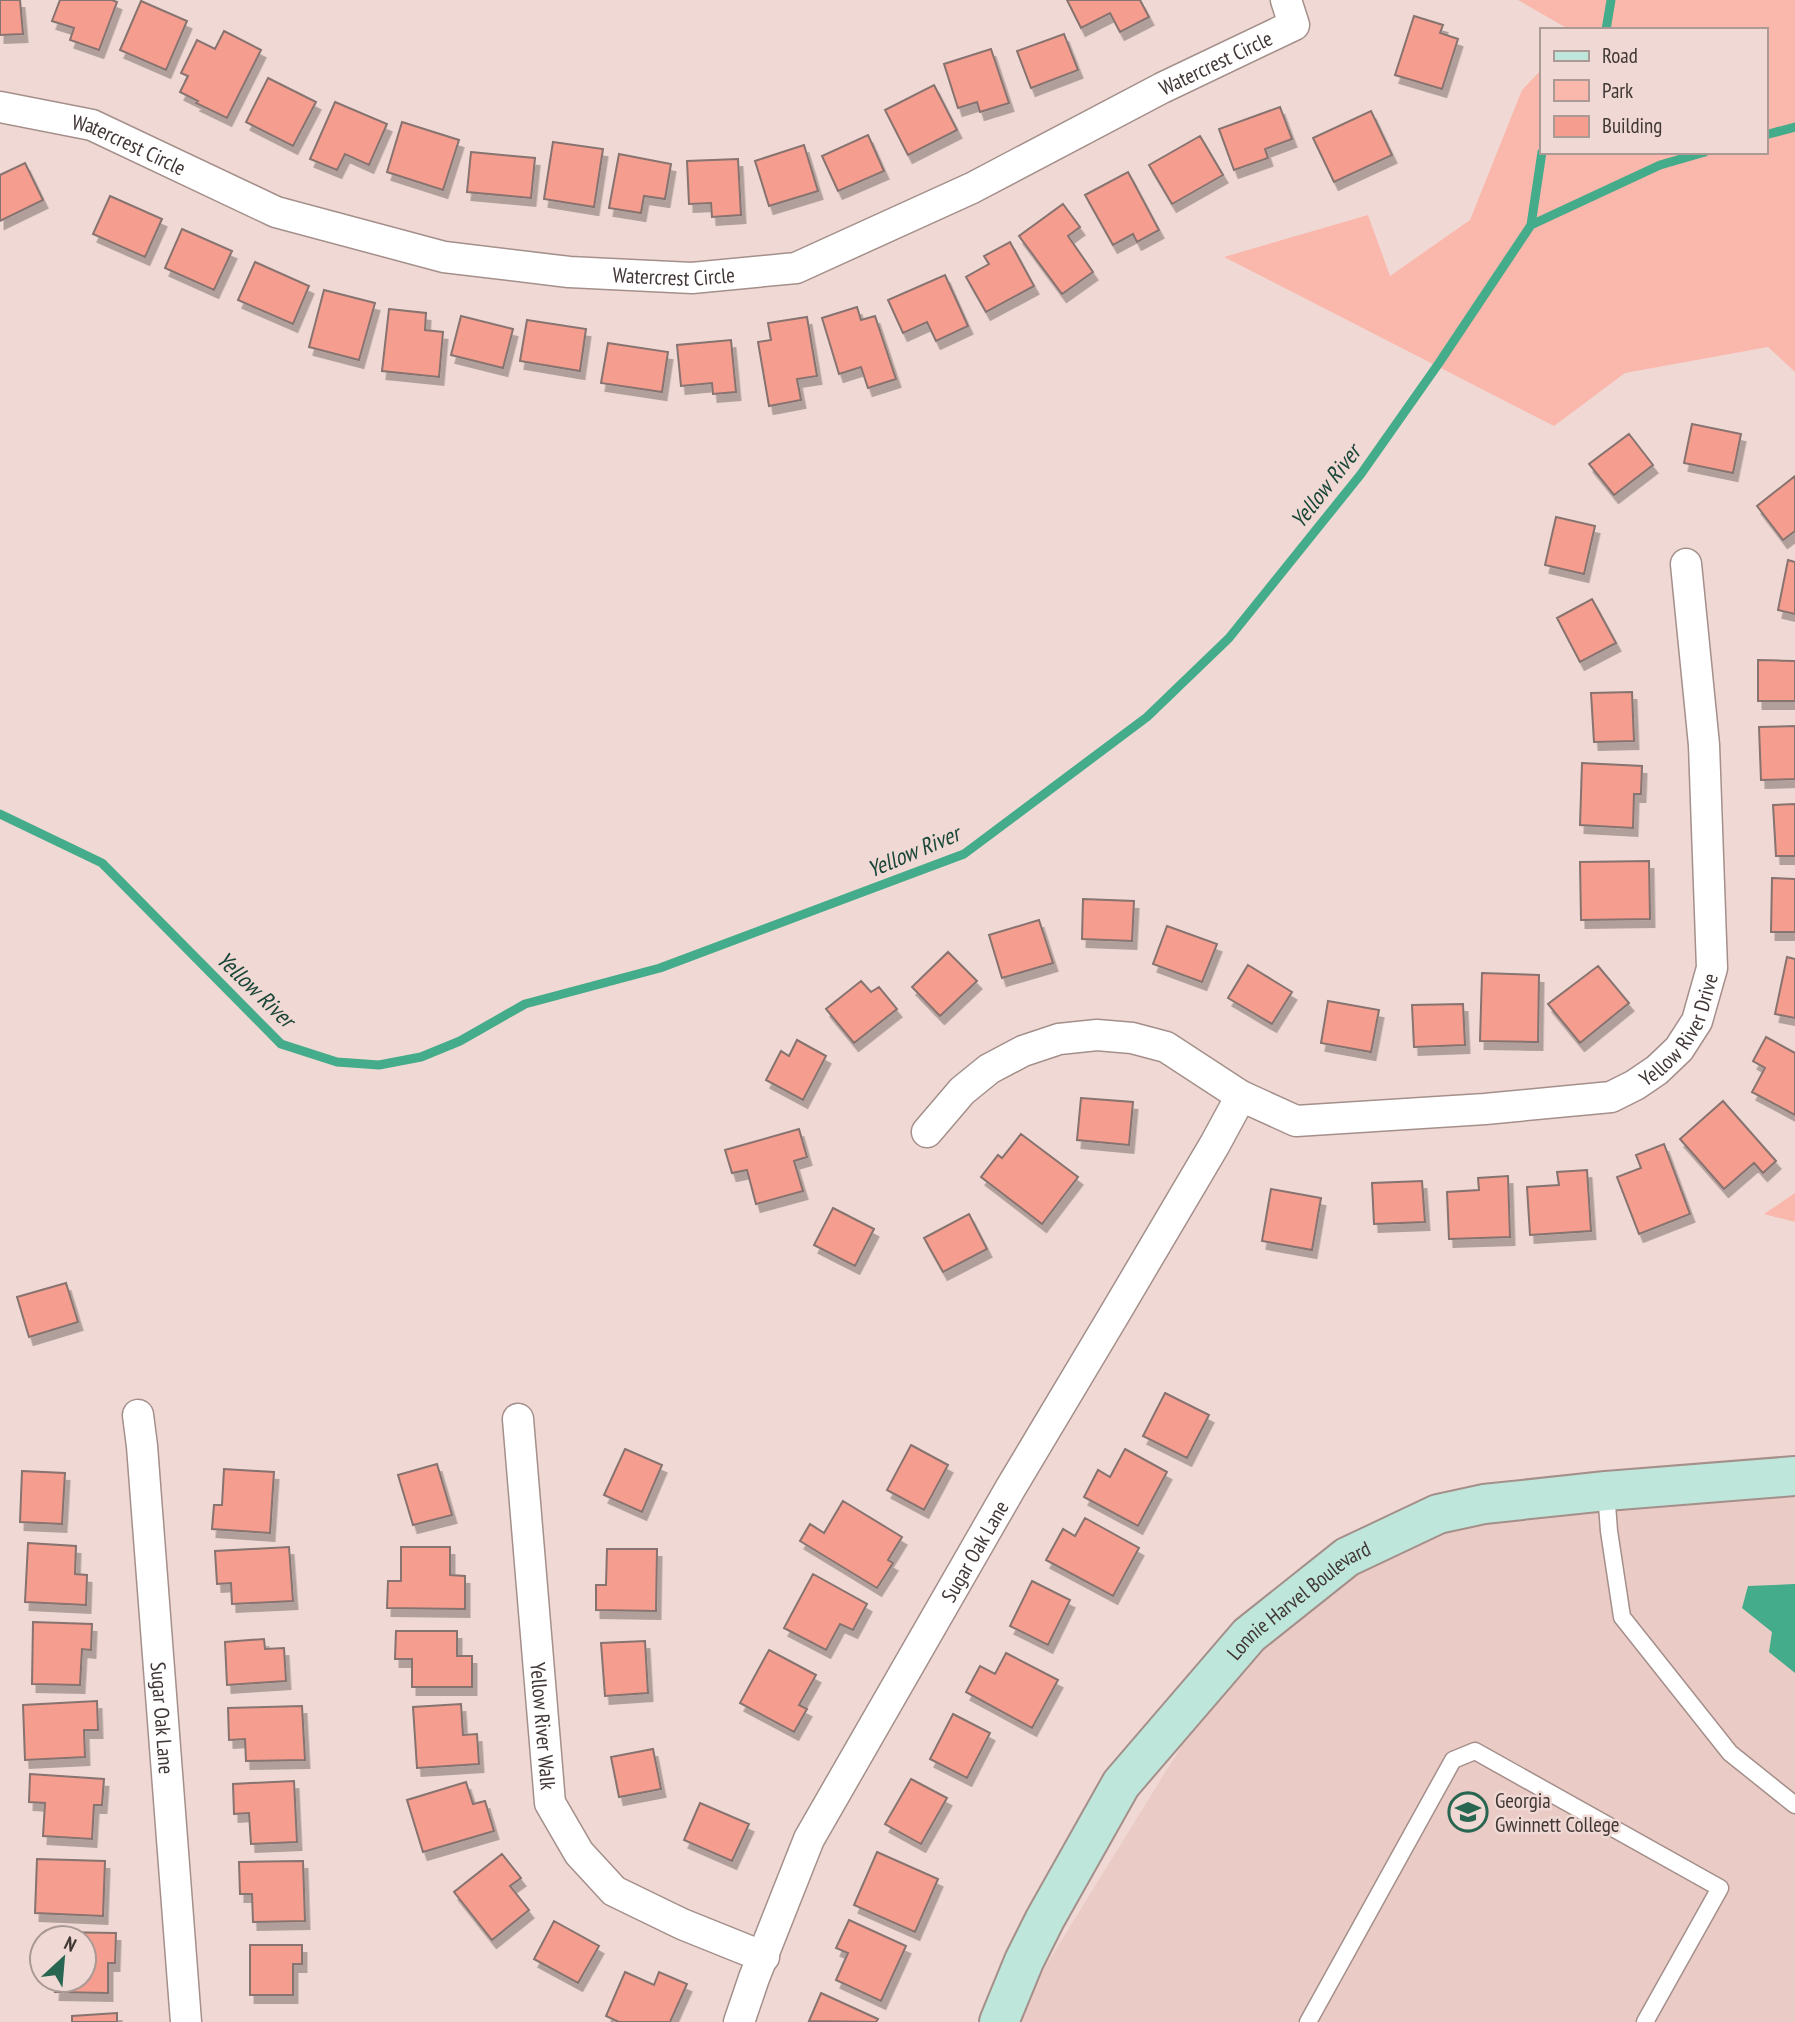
<svg xmlns="http://www.w3.org/2000/svg" width="1795" height="2022" font-family="'PT Sans Narrow',sans-serif">
  <style>
    .built { fill: #eacbc5 }
    .green { fill: #fab7ac }
    .water { fill: #44ac8a }
    .lines { fill: none; stroke-linecap: round; stroke-linejoin: round }
    .stream { stroke: #44ac8a; stroke-width: 9 }
    .building { fill: #f59d8f; stroke: #87736f; stroke-width: 2; filter: url(#shadow) }
    .lane-casing { stroke: #a48f8b; stroke-width: 19 }
    .street-casing { stroke: #a48f8b; stroke-width: 33 }
    .secondary-casing { stroke: #a48f8b; stroke-width: 42 }
    .lane { stroke: #fff; stroke-width: 16 }
    .street { stroke: #fff; stroke-width: 30 }
    .secondary { stroke: #bfe6da; stroke-width: 38 }
    .labels { text-anchor: middle; dominant-baseline: central; stroke-width: 5; stroke-linejoin: round; paint-order: stroke }
    .street-label { font-size: 21px; fill: #413836; stroke: #f0d9d4 }
    .poi-label { font-size: 21px; fill: #413836; stroke: #f0d9d4; text-anchor: start }
    .water-label { font-size: 23px; font-style: italic; fill: #1a4638; stroke: #f0d9d4 }
  </style>
  <defs>
    <filter id="shadow"><feDropShadow dx="4.5" dy="8" stdDeviation="0" flood-color="#0004"/></filter>
  </defs>
  <rect width="100%" height="100%" fill="#f0d9d4"/>
  <!-- built -->
  <path class="built" d="M1795 1492V2022H1011L1271 1601 1484 1496Z"/>
  <!-- green -->
  <path class="green" d="M1518 0H1795V372L1768 347 1625 373 1554 426 1224 257 1368 215 1390 276 1470 220 1522 90 1541 70V152H1765V30H1570Z
    M1795 1193V1222L1764 1214Z"/>
  <!-- water -->
  <path class="water" d="M1795 1584V1673L1769 1652 1772 1632 1742 1608 1748 1586Z"/>
  <g class="lines">
    <!-- stream -->
    <path class="stream" d="M1606 30 1611 0
      M1765 135 1795 127
      M1531 225 1542 152
      M0 814 102 863 281 1044 337 1062 379 1065 421 1057 460 1041 525 1004 660 968 964 854 1147 717 1229 638 1361 474 1439 363 1531 225 1660 165 1705 152"/>
  </g>
  <!-- building -->
  <path class="building" d="M0 0H20L23 34 0 35Z
    M60 0H112L117 2 99 50 70 40 74 28 52 21Z
    M1067 0H1140L1149 17 1120 32 1110 13 1081 28Z
    M141 1 187 21 166 70 120 50Z
    M1414 16 1443 25 1440 33 1458 39 1442 89 1395 75Z
    M224 31 261 50 227 118 196 103 198 101 180 92 188 76 181 73 197 40 215 49Z
    M1064 34 1078 70 1031 88 1017 51Z
    M991 49 1009 103 980 112 977 102 958 108 944 64Z
    M268 78 316 102 293 146 246 122Z
    M934 85 957 130 908 155 885 110Z
    M335 102 387 124 369 165 345 154 337 170 310 159Z
    M1280 107 1292 139 1265 149 1268 158 1234 170 1219 129Z
    M1371 111 1392 155 1334 182 1313 138Z
    M402 122 459 140 443 190 387 172Z
    M868 135 884 171 838 191 822 156Z
    M1200 136 1223 175 1172 204 1149 165Z
    M553 142 603 149 594 207 544 199Z
    M804 145 818 191 769 206 755 161Z
    M471 152 535 158 531 198 467 192Z
    M619 154 671 164 665 199 644 196 641 213 609 208Z
    M738 159 741 215 712 217 711 203 689 204 687 161Z
    M25 163 43 200 0 221V175Z
    M1128 172 1159 230 1137 242 1133 234 1113 245 1085 195Z
    M110 196 162 219 145 257 93 234Z
    M1063 204 1080 227 1068 236 1093 272 1062 294 1019 236Z
    M182 229 232 251 214 290 165 268Z
    M1010 242 1034 286 986 312 966 277 989 264 984 256Z
    M255 262 309 286 293 324 238 300Z
    M945 275 968 326 936 341 927 322 903 333 888 300Z
    M324 290 375 303 359 360 309 347Z
    M857 307 861 320 875 316 896 379 868 388 861 367 839 374 822 318Z
    M389 309 426 313 425 330 443 332 439 377 382 371Z
    M461 316 513 329 503 368 451 355Z
    M807 317 817 376 797 379 801 400 769 406 758 342 771 340 768 323Z
    M527 320 586 329 580 371 520 361Z
    M731 340 736 392 713 394 712 383 681 386 677 345Z
    M608 343 668 352 662 392 601 383Z
    M1692 424 1741 434 1733 473 1684 463Z
    M1629 434 1653 465 1614 495 1589 464Z
    M1795 476V531L1783 540 1757 506Z
    M1556 517 1595 526 1584 574 1545 565Z
    M1788 560 1795 562V614L1778 610Z
    M1592 599 1616 643 1580 662 1557 618Z
    M1758 660 1795 661V701H1758Z
    M1632 692 1634 741 1594 742 1591 693Z
    M1795 726V779L1761 780 1759 727Z
    M1582 763 1642 766 1641 794H1634L1633 828 1580 825Z
    M1795 804V856H1776L1773 805Z
    M1649 861 1650 919 1581 920 1580 862Z
    M1772 878 1795 879V932H1771Z
    M1083 899 1134 901 1132 941 1082 939Z
    M1039 920 1053 963 1002 978 989 935Z
    M1167 926 1217 944 1202 982 1153 964Z
    M948 952 977 981 940 1016 912 987Z
    M1787 957 1795 959V1018L1775 1014Z
    M1248 965 1292 992 1272 1024 1228 998Z
    M1598 966 1629 1003 1580 1043 1548 1004Z
    M1482 973 1539 975 1538 1042 1480 1041Z
    M861 981 871 992 879 987 897 1009 854 1043 826 1009Z
    M1328 1001 1379 1010 1371 1052 1321 1043Z
    M1463 1004 1465 1045 1414 1047 1412 1005Z
    M1766 1037 1795 1053V1115L1752 1092 1765 1068 1753 1061Z
    M797 1040 826 1056 803 1100 766 1080 781 1051 789 1056Z
    M1081 1098 1133 1102 1129 1145 1077 1140Z
    M1723 1101 1776 1161 1763 1173 1754 1163 1724 1189 1680 1139Z
    M799 1129 807 1157 794 1161 803 1191 756 1204 747 1170 732 1173 725 1150Z
    M1021 1134 1078 1177 1042 1224 981 1177 998 1155 1002 1158Z
    M1664 1144 1690 1214 1639 1234 1617 1177 1641 1168 1636 1155Z
    M1587 1170 1591 1231 1530 1235 1527 1187 1559 1185 1557 1172Z
    M1508 1176 1510 1237 1449 1239 1447 1192 1479 1190 1478 1178Z
    M1422 1181 1425 1222 1374 1224 1372 1183Z
    M1271 1189 1321 1198 1312 1250 1262 1241Z
    M833 1208 874 1229 855 1266 814 1245Z
    M969 1214 987 1249 943 1272 924 1238Z
    M66 1283 78 1322 29 1337 17 1297Z
    M1165 1393 1209 1415 1187 1458 1143 1436Z
    M911 1445 948 1465 924 1510 887 1490Z
    M625 1449 662 1465 642 1512 604 1495Z
    M1125 1449 1167 1472 1138 1526 1084 1497 1098 1470 1110 1477Z
    M437 1464 452 1515 413 1525 398 1475Z
    M224 1469 274 1472 270 1533 212 1529 214 1505H222Z
    M22 1471 65 1473 62 1524 20 1522Z
    M843 1501 902 1537 888 1560 893 1563 877 1588 800 1541 810 1524 824 1533Z
    M1085 1518 1139 1548 1113 1596 1046 1560 1063 1529 1075 1536Z
    M28 1543 76 1546 75 1574 87 1575 86 1605 25 1602Z
    M289 1547 293 1601 232 1604 231 1583 217 1584 215 1551Z
    M401 1547H450V1575L465 1576V1609L387 1608 388 1581H401Z
    M607 1549H657L656 1611 596 1610V1585H606Z
    M813 1574 867 1604 853 1630 840 1624 826 1650 784 1628Z
    M1032 1581 1070 1600 1048 1645 1010 1626Z
    M33 1622 92 1624 91 1650 82 1649 80 1685 32 1684Z
    M396 1631H457V1656H472V1687H412V1659H395Z
    M264 1639 265 1649 284 1648 286 1681 227 1685 225 1642Z
    M645 1641 648 1693 605 1696 601 1643Z
    M769 1650 816 1675 799 1705 807 1709 794 1732 740 1703Z
    M1006 1653 1058 1680 1032 1728 966 1692 980 1666 995 1674Z
    M97 1701 98 1730H84L85 1757 25 1760 23 1705Z
    M461 1704 463 1735 477 1734 479 1764 417 1768 413 1707Z
    M302 1706 305 1760 246 1761 245 1739 229 1740 228 1708Z
    M953 1714 990 1733 967 1778 930 1759Z
    M653 1749 661 1789 619 1797 611 1757Z
    M30 1774 104 1779 102 1805H94L92 1839 43 1836 45 1803 29 1802Z
    M911 1779 947 1798 921 1844 885 1824Z
    M294 1781 297 1842 251 1844 249 1813 234 1814 233 1784Z
    M466 1782 473 1804 485 1801 494 1831 423 1852 407 1800Z
    M700 1803 749 1824 732 1861 684 1840Z
    M877 1852 938 1879 915 1932 854 1905Z
    M502 1854 521 1878 510 1886 529 1910 492 1940 454 1892Z
    M37 1859 105 1861 103 1916 35 1913Z
    M303 1861 305 1921 253 1922 252 1894H240L239 1862Z
    M849 1920 906 1946 881 2001 836 1980 848 1953 836 1948Z
    M554 1921 599 1946 578 1983 534 1959Z
    M56 1932 116 1933 115 1963H108V1993L55 1992 56 1980H84V1938H56Z
    M250 1945H302V1964H293V1995H250Z
    M625 1972 654 1985 659 1972 687 1984 670 2022H619L606 2016Z
    M821 1993 878 2019 876 2022 809 2021Z
    M117 2013V2022H72V2016Z"/>
  <g class="lines">
    <!-- lane casing -->
    <g class="lane-casing">
      <path id="lane" d="M1606 1491 1609 1531 1622 1617 1730 1753 1795 1805
        M1308 2022 1453 1760 1475 1751 1720 1888 1645 2022"/>
    </g>
    <!-- street casing -->
    <g class="street-casing">
      <g id="street">
        <path id="s1" d="M0 107 92 125 276 212 444 257 569 272 692 278 796 268 972 188 1162 88 1294 25 1286 0"/>
        <path id="s2" d="M927 1132 962 1091 989 1069 1023 1051 1059 1039 1097 1035 1132 1038 1166 1047 1241 1096 1296 1121 1485 1109 1611 1097 1635 1085 1657 1070 1679 1049 1697 1021 1712 968 1704 745 1686 564"/>
        <path id="s3" d="M138 1415 142 1446 186 2022"/>
        <path id="s4" d="M518 1419 550 1803 579 1853 614 1891 682 1924 764 1957"/>
        <path id="s5" d="M739 2022 754 1978 809 1839 1010 1489 1114 1315 1215 1144 1241 1096"/>
      </g>
    </g>
    <!-- secondary casing -->
    <g class="secondary-casing">
      <g id="secondary">
        <path id="s6" d="M999 2022 1024 1961 1045 1919 1121 1784 1249 1635 1347 1557 1438 1514 1484 1504 1606 1491 1795 1476"/>
      </g>
    </g>
    <!-- lane -->
    <use href="#lane" class="lane"/>
    <!-- street -->
    <use href="#street" class="street"/>
    <!-- secondary -->
    <use href="#secondary" class="secondary"/>
  </g>
  <!-- icons -->
  <defs>
    <g id="university-ring" transform="scale(2.0125)"><circle r="9.5" fill="#f0d9d4" stroke="#296652" stroke-width="1.5"/><path d="M0-5L7-2L0 1L-7-2ZM-4 1L0 2.5L4 1V4Q0 6-4 4Z" fill="#296652"/></g>
  </defs>
  <g fill-rule="evenodd">
    <use href="#university-ring" x="1468" y="1812"/>
  </g>
  <g class="labels">
    <!-- street labels -->
    <g class="street-label">
      <text stroke="none"><textPath href="#s1" startOffset="1292">Watercrest Circle</textPath></text>
      <text stroke="none"><textPath href="#s1" startOffset="135">Watercrest Circle</textPath></text>
      <text stroke="none"><textPath href="#s1" startOffset="702">Watercrest Circle</textPath></text>
      <text stroke="none"><textPath href="#s2" startOffset="840">Yellow River Drive</textPath></text>
      <text stroke="none"><textPath href="#s5" startOffset="528">Sugar Oak Lane</textPath></text>
      <text stroke="none"><textPath href="#s6" startOffset="525">Lonnie Harvel Boulevard</textPath></text>
      <text stroke="none"><textPath href="#s3" startOffset="304">Sugar Oak Lane</textPath></text>
      <text stroke="none"><textPath href="#s4" startOffset="308">Yellow River Walk</textPath></text>
    </g>
    <!-- poi labels -->
    <g class="poi-label">
      <text x="1495" y="1800">Georgia<tspan x="1495" dy="24">Gwinnett College</tspan></text>
    </g>
    <!-- water labels -->
    <g class="water-label">
      <text transform="translate(1325 486) rotate(-52)">Yellow River</text>
      <text transform="translate(913 851) rotate(-23)">Yellow River</text>
      <text transform="translate(256 989) rotate(44)">Yellow River</text>
    </g>
  </g>
  <!-- legend -->
  <rect x="1540" y="28" width="228" height="126" fill="#f0d9d4" stroke="#aa9995" stroke-width="2"/>
  <rect x="1554" y="51" width="35" height="10" fill="#bfe6da" stroke="#aa9995" stroke-width="2"/>
  <text x="1602" y="63" font-size="21" fill="#413836">Road</text>
  <rect x="1554" y="80" width="35" height="21" fill="#fab7ac" stroke="#aa9995" stroke-width="2"/>
  <text x="1602" y="98" font-size="21" fill="#413836">Park</text>
  <rect x="1554" y="116" width="35" height="21" fill="#f59d8f" stroke="#aa9995" stroke-width="2"/>
  <text x="1602" y="133" font-size="21" fill="#413836">Building</text>
  <!-- north arrow -->
  <g transform="translate(63 1959) rotate(26)"><circle r="33" fill="#f0d9d4" stroke="#aa9995" stroke-width="2"/>
  <path d="M0-5L12 26L0 18L-12 26Z" fill="#296652"/>
  <text y="-10" font-size="19" font-weight="bold" text-anchor="middle" fill="#413836">N</text>
  </g>
</svg>
